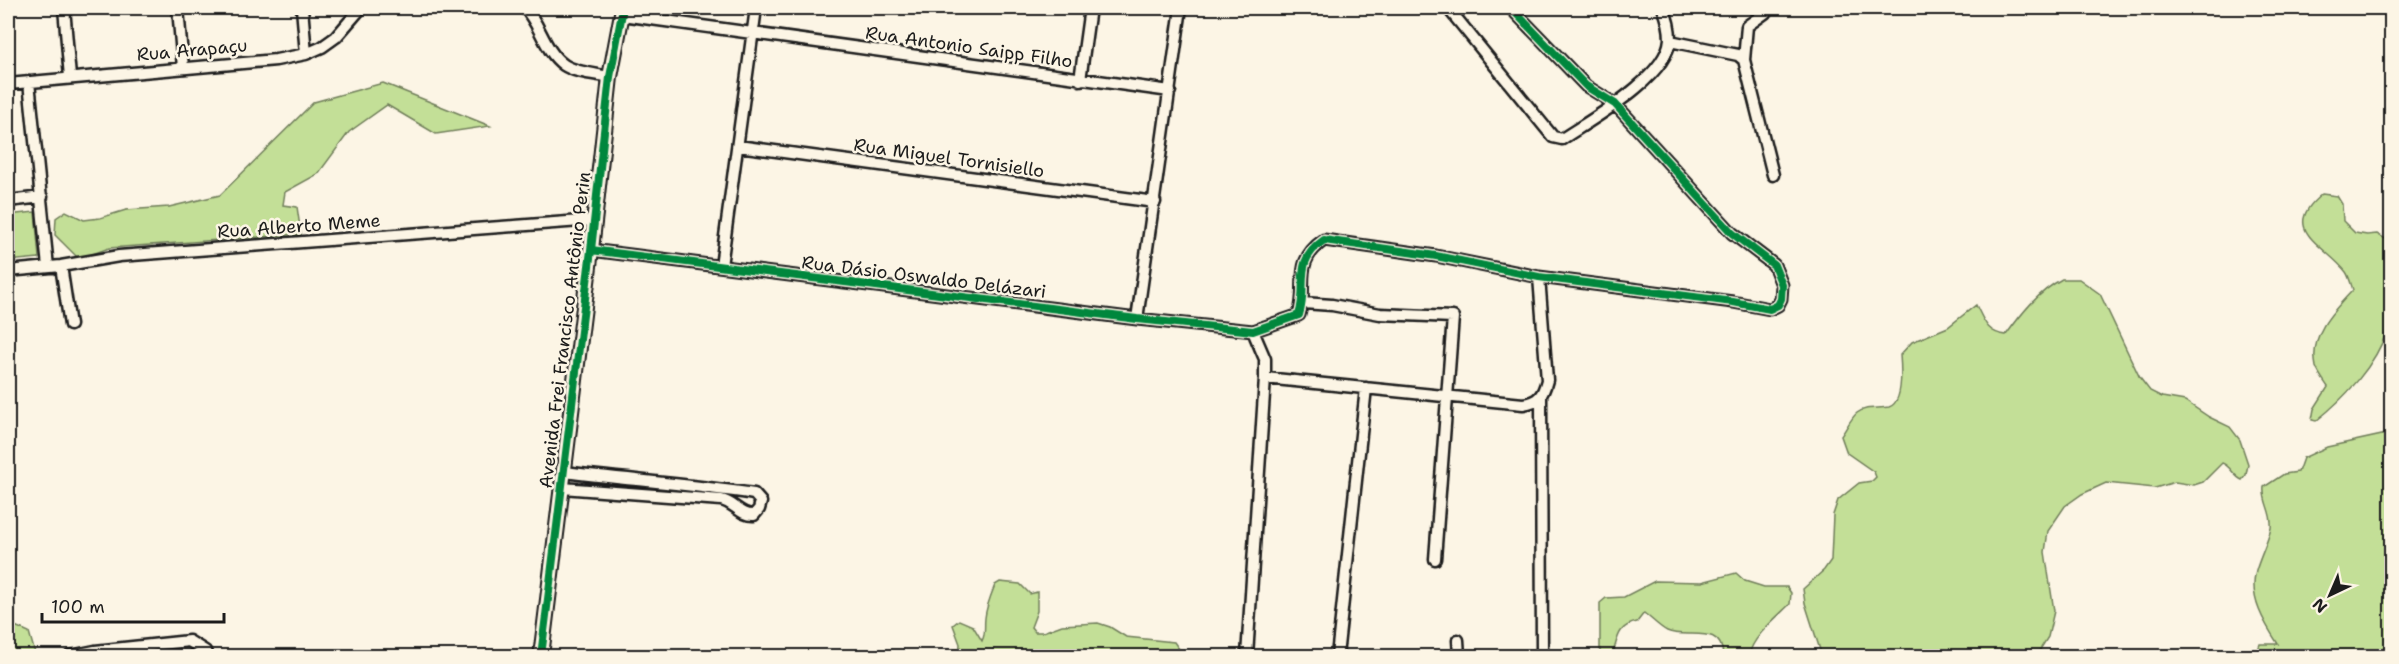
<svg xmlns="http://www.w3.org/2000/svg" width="2399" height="664" font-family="'Shantell Sans',sans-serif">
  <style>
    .green { fill: #c3df97; stroke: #707e5a; stroke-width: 1.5 }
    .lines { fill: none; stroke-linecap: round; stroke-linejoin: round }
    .minor-casing { stroke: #1c1c1c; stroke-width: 15 }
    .tertiary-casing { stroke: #1c1c1c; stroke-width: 18 }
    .minor { stroke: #fcf5e5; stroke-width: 10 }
    .tertiary { stroke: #fcf5e5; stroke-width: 14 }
    .cycleway-casing { stroke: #fcf5e5; stroke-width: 11 }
    .cycleway { stroke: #00873e; stroke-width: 8 }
    .labels { text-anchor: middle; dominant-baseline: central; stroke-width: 5; stroke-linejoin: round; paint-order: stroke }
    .street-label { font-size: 18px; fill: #1c1c1c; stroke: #fcf5e5 }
  </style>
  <rect width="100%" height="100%" fill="#fcf5e5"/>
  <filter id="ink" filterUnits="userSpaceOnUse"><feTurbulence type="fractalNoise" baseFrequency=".0167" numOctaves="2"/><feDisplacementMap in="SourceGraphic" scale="12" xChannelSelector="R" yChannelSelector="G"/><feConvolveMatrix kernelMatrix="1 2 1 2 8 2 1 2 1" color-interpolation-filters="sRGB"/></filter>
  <g filter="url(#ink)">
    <!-- green -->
    <path class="green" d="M383 83 490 126 436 134 387 105 349 132 318 174 285 192 283 205 297 207 301 234 109 248 79 259 55 235 56 218 66 211 84 220 100 218 126 210 169 207 220 195 314 102Z
      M2322 194 2337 196 2342 204 2343 221 2355 233 2367 235 2377 234 2391 242C2392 271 2395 302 2387 330 2376 365 2344 399 2316 421L2312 420 2314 409 2328 387C2324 381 2318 373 2316 367 2309 335 2333 311 2353 290 2351 284 2349 276 2346 272 2324 244 2278 230 2322 194Z
      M35 212 39 258 8 261V215Z
      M2062 279H2079L2100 294 2140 378 2150 391 2162 397 2185 401 2209 417 2230 427 2240 440 2248 464 2246 475 2242 480C2233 476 2231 466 2222 463L2203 482 2194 485 2175 482 2155 488 2106 483 2082 494 2065 506 2048 531 2045 552 2054 611 2048 637 2036 656H1822L1805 603 1803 589 1824 570 1831 560 1833 515 1838 500 1859 483 1872 481 1876 477 1874 472 1847 453 1841 436C1846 429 1851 418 1857 413 1866 406 1878 409 1889 407 1904 403 1901 367 1900 355L1912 342 1948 327 1976 305C1984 321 1987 333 2006 335 2021 314 2039 291 2062 279Z
      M2391 433V554L2384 557 2391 579V636L2379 656H2256L2260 644H2278C2265 624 2248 597 2256 571 2260 557 2268 542 2271 528 2273 513 2262 501 2264 487L2284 474 2298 472 2303 458 2327 447Z
      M1736 573 1745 581 1764 587H1787L1791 593 1790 604C1778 616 1751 638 1749 656H1723C1722 622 1686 640 1667 631 1659 627 1651 618 1644 613L1637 622C1617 626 1618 639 1612 656H1600V603L1606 598 1624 597 1655 581 1702 582Z
      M1000 582 1020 584 1030 594 1037 592V611L1031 627 1035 632H1043L1062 625 1098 623 1110 627 1126 637 1174 642 1184 656H959L960 644 953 625 959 620 973 626 982 641C986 633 984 627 985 618 986 607 991 595 995 585Z
      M8 623 29 632 35 653 8 656Z"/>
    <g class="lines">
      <!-- minor casing -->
      <g class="minor-casing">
        <path id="minor" d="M64 8 70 77
          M178 8 183 68
          M302 8 306 54
          M525 8C540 24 545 52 564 65 576 73 596 74 610 77
          M1448 8 1553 137 1562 139C1592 119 1667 78 1670 39 1670 30 1667 17 1663 8
          M622 15 1170 91
          M1670 41 1738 55 1744 60 1773 175
          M1744 60 1747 26 1765 13 1768 8
          M1080 80 1090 8
          M29 82 48 267
          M8 84 276 60 306 54 322 47 336 37 361 8
          M738 146 1155 202
          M8 201 42 197
          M591 250 1137 319 1253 331 1299 315C1309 284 1291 263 1324 240L1436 256 1539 277 1733 302 1770 309 1778 305 1781 299 1782 285 1774 265 1732 233 1615 104 1586 86 1511 8
          M61 266 70 325
          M721 266 756 8
          M8 271 61 266 119 256 594 220
          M1303 303 1332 305 1380 314 1453 317 1435 559
          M1137 319 1181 8
          M1265 378 1523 404C1539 402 1543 395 1547 380L1539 277
          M1541 396 1542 656
          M562 488 721 500C734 502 740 516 754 515L759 509 761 502 754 494C690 484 627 480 564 472
          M1458 640 1459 656
          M70 656 95 651 189 641 205 651 207 656
          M1247 656 1265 378V359L1253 331
          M1337 656 1366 388"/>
      </g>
      <!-- tertiary casing -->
      <g class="tertiary-casing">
        <path id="tertiary" d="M541 656 591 250 610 77 623 8"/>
      </g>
      <!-- minor -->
      <use href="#minor" class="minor"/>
      <!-- tertiary -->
      <use href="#tertiary" class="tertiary"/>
      <!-- cycleway casing -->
      <g class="cycleway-casing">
        <path id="cycleway" d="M591 250 1137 319 1253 331 1299 315C1309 284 1291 263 1324 240L1436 256 1539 277 1733 302 1770 309 1778 305 1781 299 1782 285 1774 265 1732 233 1615 104 1586 86 1511 8
          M541 656 591 250 610 77 623 8"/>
      </g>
      <!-- cycleway -->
      <use href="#cycleway" class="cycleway"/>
    </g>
  </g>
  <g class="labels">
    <!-- street labels -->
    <g class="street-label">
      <text transform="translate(969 47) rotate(8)">Rua Antonio Saipp Filho</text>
      <text transform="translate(192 50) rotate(-5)">Rua Arapaçu</text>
      <text transform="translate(949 158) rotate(8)">Rua Miguel Tornisiello</text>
      <text transform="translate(299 226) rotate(-4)">Rua Alberto Meme</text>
      <text transform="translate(924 277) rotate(7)">Rua Dásio Oswaldo Delázari</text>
      <text transform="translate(565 330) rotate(-83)">Avenida Frei Francisco Antônio Perin</text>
    </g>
  </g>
  <!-- margin -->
  <rect width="2399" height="664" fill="none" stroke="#fcf5e5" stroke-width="30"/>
  <rect x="15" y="15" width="2369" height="634" fill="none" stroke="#1c1c1c" stroke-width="2" filter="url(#ink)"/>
  <!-- north arrow -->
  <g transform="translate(2330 595) rotate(224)" stroke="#fcf5e5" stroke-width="4.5" paint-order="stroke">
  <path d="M0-4.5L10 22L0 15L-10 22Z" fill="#1c1c1c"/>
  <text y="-9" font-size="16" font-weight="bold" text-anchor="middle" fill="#1c1c1c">N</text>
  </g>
  <!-- scale -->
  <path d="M42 613v9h182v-9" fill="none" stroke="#1c1c1c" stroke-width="3"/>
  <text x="51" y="613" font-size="18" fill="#1c1c1c" stroke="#fcf5e5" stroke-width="4.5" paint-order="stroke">100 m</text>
</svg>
